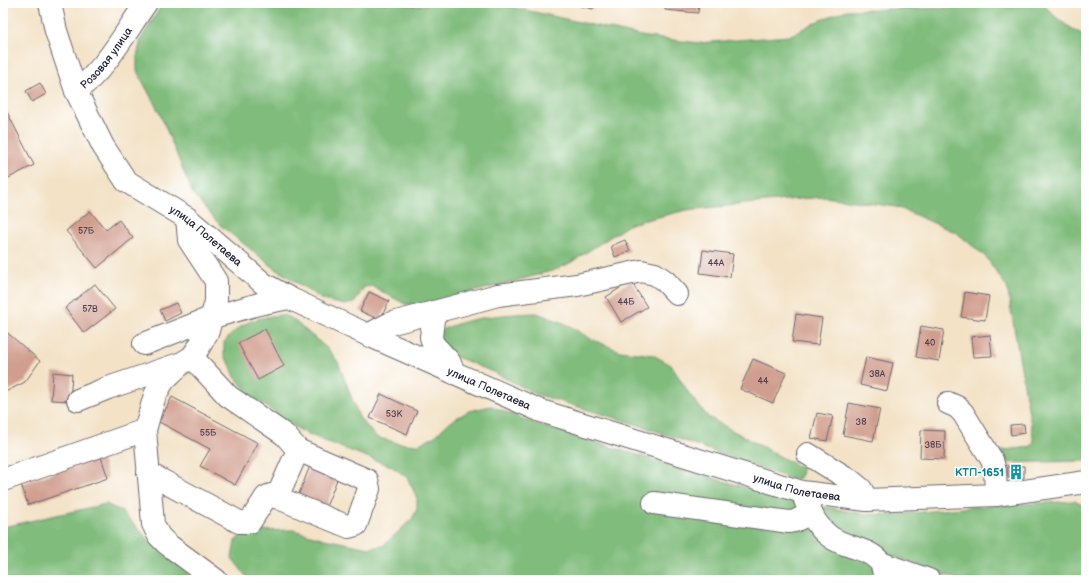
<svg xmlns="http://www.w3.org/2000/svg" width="1089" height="583" font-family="'Balsamiq Sans',sans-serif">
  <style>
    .forest { fill: #80bc7c; stroke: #516f5c }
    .building { fill: #d09e8e }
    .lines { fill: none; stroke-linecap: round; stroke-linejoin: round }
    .minor-casing { stroke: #6b656c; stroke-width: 24 }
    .minor { stroke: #fff; stroke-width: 22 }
    .labels { text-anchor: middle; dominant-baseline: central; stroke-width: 3; stroke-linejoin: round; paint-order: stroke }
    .number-label { font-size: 9px; fill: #4e4150 }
    .street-label { font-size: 11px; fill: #22223b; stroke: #fff }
    .culture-label { font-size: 11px; font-weight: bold; fill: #0d838f; stroke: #fff; text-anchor: end }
  </style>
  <rect width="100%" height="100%" fill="#fff"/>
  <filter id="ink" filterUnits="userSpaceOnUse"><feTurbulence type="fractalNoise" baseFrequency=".025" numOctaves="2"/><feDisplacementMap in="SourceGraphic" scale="8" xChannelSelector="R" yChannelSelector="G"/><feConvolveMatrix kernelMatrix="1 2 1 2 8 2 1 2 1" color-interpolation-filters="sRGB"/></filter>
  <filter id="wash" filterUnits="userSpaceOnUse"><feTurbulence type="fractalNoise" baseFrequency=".012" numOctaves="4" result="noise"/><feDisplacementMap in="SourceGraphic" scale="16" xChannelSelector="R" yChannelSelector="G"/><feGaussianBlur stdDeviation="0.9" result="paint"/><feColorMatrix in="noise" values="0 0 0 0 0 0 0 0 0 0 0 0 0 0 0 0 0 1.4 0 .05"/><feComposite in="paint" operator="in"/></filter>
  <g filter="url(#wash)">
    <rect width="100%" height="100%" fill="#f3e2c6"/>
    <!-- forest -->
    <path class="forest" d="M163 3H397L416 6 440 3H494L646 37 699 43 789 36 822 19 847 10 948 8 961 3H1043C1054 18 1069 28 1086 36V461L1001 463 997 451 1030 447 1034 442 1007 287 986 257 957 233 897 207 825 197 786 200 686 210 630 224 570 263 555 270 501 285 418 305 405 304 372 286 364 287 355 302 345 305 323 300 273 267 220 225 193 194 160 114 137 71V57L141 39Z
      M537 313 566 324 591 339 620 351 653 355 671 365 690 395 708 417 801 468C803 472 801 475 799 478L791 479 780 475 645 427 536 394 493 372 442 351 437 332C467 317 504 314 537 313Z
      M282 315 291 318 329 350 338 362 359 417 376 437 397 443 417 445 435 436 451 421 469 411 491 406 536 424 726 482 796 501 874 566 877 580H249L232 558 235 541 242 535 253 531 293 530 324 539 369 548 383 546 412 519 417 509V498L407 477 391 466 322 440 300 430 251 396 235 377 230 364 224 356V342C229 337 234 331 240 327 252 319 268 316 282 315Z
      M1075 501 1082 505 1086 514V580H960L890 555 876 546 841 534 821 512 822 509 825 507 864 514 894 515 971 507Z
      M106 504 121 511 164 555 198 580H3V527Z"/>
    <g id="blocks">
      <!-- building -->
      <path class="building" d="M568 3H594L593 9Z
        M665 3H699L698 13 665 10Z
        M40 83 46 94 32 102 26 91Z
        M7 112 34 165 3 181V114Z
        M90 211 106 230 119 220 133 238 97 268 66 231Z
        M625 240 630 251 615 257 611 246Z
        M703 250 733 254 730 277 700 273Z
        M631 281 647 307 621 322 606 297Z
        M95 284 115 309 84 333 65 308Z
        M369 292 389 301 380 320 360 311Z
        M965 292 989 296 985 320 961 317Z
        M176 303 181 313 165 321 160 310Z
        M796 314 822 318 818 345 792 342Z
        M921 326 944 330 939 361 916 357Z
        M3 329 40 361 25 382 3 393Z
        M265 329 284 366 258 380 238 343Z
        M990 335 992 356 973 357 971 337Z
        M866 357 893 363 887 391 860 385Z
        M753 359 786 373 773 403 740 389Z
        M53 372 72 374 70 401 51 400Z
        M381 394 417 411 407 434 370 418Z
        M172 397 258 443 235 485 200 466 210 449 159 422Z
        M849 403 880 409 873 441 843 435Z
        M817 413 833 416 827 441 811 438Z
        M1024 424 1025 433 1011 435 1010 425Z
        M921 430 945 431 944 459 920 458Z
        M101 457 108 478 28 505 21 484Z
        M310 466 338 477 324 512 296 501Z
        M1008 466H1024V478H1008Z"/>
    </g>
  </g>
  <g filter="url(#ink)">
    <use href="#blocks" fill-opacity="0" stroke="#6b656c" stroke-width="1"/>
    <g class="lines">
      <!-- minor casing -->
      <g class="minor-casing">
        <g id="minor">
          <path id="s1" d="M50 3 56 31 76 91 103 146 126 181 187 218 264 284 289 298 368 335 541 411 802 492 867 500 996 495 1086 482"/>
          <path id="s2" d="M76 91C106 69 125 33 146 3"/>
          <path d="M187 218 189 240 216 281V301L208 331 199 347 192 357 182 363 164 380 155 395 145 430 153 524 159 536 167 544 216 580"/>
          <path d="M434 312 431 337 433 344 449 361 454 373"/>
          <path d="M368 335 389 324 498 295 577 285 641 271 655 274 665 281 677 294"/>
          <path d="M144 344 213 317 259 304 289 298"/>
          <path d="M78 400 108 388 179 364"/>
          <path d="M948 403 957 407 963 413 992 460 995 471 996 495"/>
          <path d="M808 454 850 480 861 489 867 500"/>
          <path d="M148 473 239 522H250L266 497 271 495 349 527 356 525 369 489 367 480 298 450 285 435 228 396 192 357"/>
          <path d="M3 480 145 430"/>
          <path d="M277 497 298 450"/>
          <path d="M805 500C812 515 816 526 829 536 844 548 868 547 880 562 883 566 884 575 885 580"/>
          <path d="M654 503 789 522 795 521 811 513"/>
          <path d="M881 563 929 580"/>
        </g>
      </g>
      <!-- minor -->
      <use href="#minor" class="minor"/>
    </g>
  </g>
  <!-- icons -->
  <defs>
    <g id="building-bare" transform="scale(1.2)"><path d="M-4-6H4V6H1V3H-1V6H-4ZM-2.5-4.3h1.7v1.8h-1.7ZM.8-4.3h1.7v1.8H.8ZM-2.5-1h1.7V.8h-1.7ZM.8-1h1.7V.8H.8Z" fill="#0f9aa8" stroke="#fff" stroke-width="2.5" paint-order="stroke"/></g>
  </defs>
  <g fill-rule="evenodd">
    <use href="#building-bare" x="1016" y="472"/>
  </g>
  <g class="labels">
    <!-- number labels -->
    <g class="number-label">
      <text x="86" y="231">57Б</text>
      <text x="716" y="263">44А</text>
      <text x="626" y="302">44Б</text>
      <text x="90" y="309">57В</text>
      <text x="930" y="343">40</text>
      <text x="877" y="374">38А</text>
      <text x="763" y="381">44</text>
      <text x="394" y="414">53К</text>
      <text x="861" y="422">38</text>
      <text x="208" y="433">55Б</text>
      <text x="933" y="445">38Б</text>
    </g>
    <!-- street labels -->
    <g class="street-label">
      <text stroke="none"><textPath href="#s2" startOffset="45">Розовая улица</textPath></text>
      <text stroke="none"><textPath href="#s1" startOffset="292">улица Полетаева</textPath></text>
      <text stroke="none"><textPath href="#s1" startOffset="616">улица Полетаева</textPath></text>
      <text stroke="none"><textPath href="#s1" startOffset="940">улица Полетаева</textPath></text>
    </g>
    <!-- culture labels -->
    <g class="culture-label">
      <text x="1004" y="472">КТП-1651</text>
    </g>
  </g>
  <!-- margin -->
  <rect width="1089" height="583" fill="none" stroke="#fff" stroke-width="16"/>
</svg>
